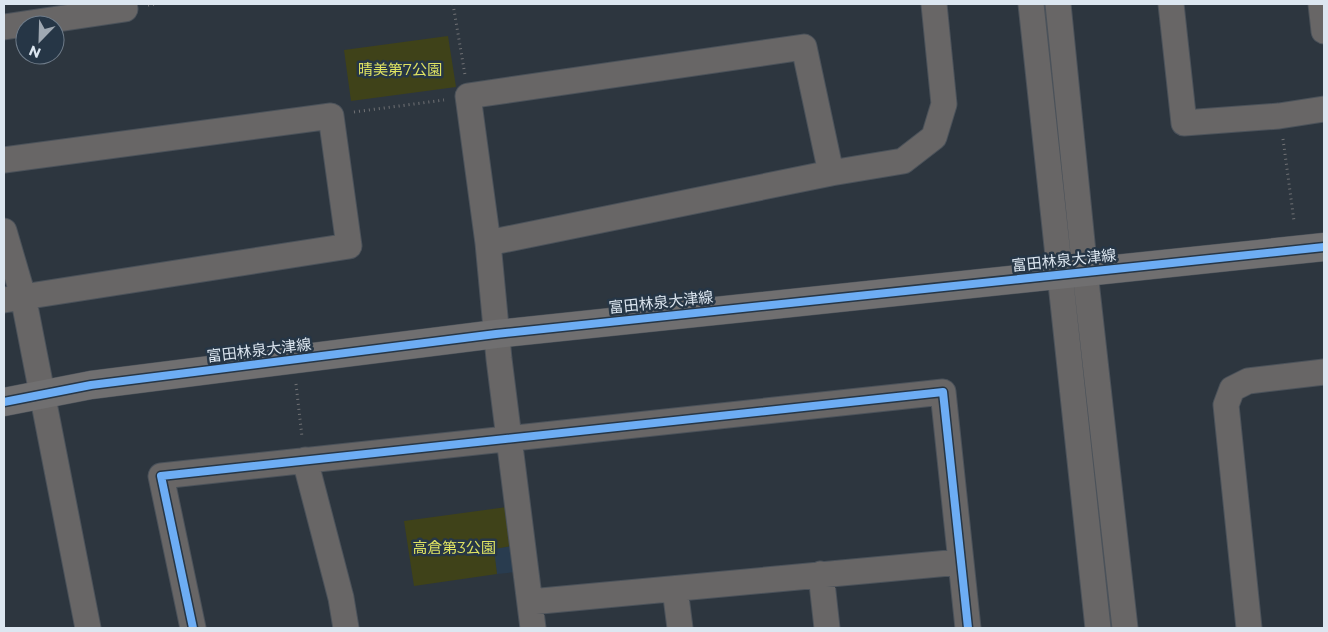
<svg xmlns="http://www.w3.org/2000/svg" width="1328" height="632" font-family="Montserrat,'Noto Sans JP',sans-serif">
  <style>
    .built { fill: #293c4f }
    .park { fill: #3f4219 }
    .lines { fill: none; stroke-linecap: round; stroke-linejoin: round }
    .minor-casing { stroke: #4b525a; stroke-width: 27 }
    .major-casing { stroke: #4b525a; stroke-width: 29 }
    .path { stroke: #707174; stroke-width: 3; stroke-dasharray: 1 4; stroke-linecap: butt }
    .minor { stroke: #686666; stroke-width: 25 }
    .major { stroke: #706f70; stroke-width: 28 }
    .cycleway-casing { stroke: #263646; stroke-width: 11 }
    .cycleway { stroke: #6dadf4; stroke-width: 8 }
    .labels { text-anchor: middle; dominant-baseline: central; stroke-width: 5; stroke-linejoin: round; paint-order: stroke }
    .park-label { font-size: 15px; fill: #dfe362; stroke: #263646 }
    .street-label { font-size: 15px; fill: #dce6f0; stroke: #263646 }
  </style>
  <rect width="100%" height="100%" fill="#2d363f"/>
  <!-- built -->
  <path class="built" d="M512 546 516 572 497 574 493 549Z"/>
  <!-- park -->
  <path class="park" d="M448 36 456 87 351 101 344 50Z
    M507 507 512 546 494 549 497 574 414 586 404 521Z"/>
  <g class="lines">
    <!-- minor casing -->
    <g class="minor-casing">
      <path id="minor" d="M1031 4 1098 628
        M1058 4 1085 272 1125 628
        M1171 4 1184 123 1279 116 1324 109
        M1321 4 1324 31
        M4 27 125 9 124 4
        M4 160 331 116 349 246 4 300
        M4 231 23 296 88 628
        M488 243 831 173 903 161 934 137 944 104 934 4
        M305 460 341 598 346 628
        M821 574 827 628
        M675 589 680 628
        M530 602 960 562
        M193 628 161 476 943 392 968 628
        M533 628 499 359 488 243 468 96 804 47 831 173
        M1249 628 1226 405 1232 389 1248 381 1324 372"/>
    </g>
    <!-- major casing -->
    <g class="major-casing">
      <path id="major" d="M4 402 91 385 496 334 1324 247"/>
    </g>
    <!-- path -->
    <path class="path" d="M453 4 465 75
      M148 5 157 4
      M354 112 444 100
      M1283 139 1294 221
      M296 384 302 437"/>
    <!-- minor -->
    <use href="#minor" class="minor"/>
    <!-- major -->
    <use href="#major" class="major"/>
    <!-- cycleway casing -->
    <g class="cycleway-casing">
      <path id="cycleway" d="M4 402 91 385 496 334 1324 247
        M193 628 161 476 943 392 968 628"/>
    </g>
    <!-- cycleway -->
    <use href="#cycleway" class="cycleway"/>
  </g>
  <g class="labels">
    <!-- park labels -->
    <g class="park-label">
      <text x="400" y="69">晴美第7公園</text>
      <text x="454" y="547">高倉第3公園</text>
    </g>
    <!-- street labels -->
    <g class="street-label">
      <text transform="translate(1064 260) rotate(-6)">富田林泉大津線</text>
      <text transform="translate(661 302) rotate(-6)">富田林泉大津線</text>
      <text transform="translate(259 350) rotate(-7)">富田林泉大津線</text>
    </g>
  </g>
  <!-- border -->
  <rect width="1328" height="632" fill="none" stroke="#dce6f0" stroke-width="10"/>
  <!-- north arrow -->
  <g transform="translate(40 40) rotate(203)"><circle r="24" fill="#263646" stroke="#6f7c8a"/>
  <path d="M0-4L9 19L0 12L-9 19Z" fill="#9fa8b2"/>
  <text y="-8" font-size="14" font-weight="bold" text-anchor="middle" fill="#dce6f0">N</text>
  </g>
</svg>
